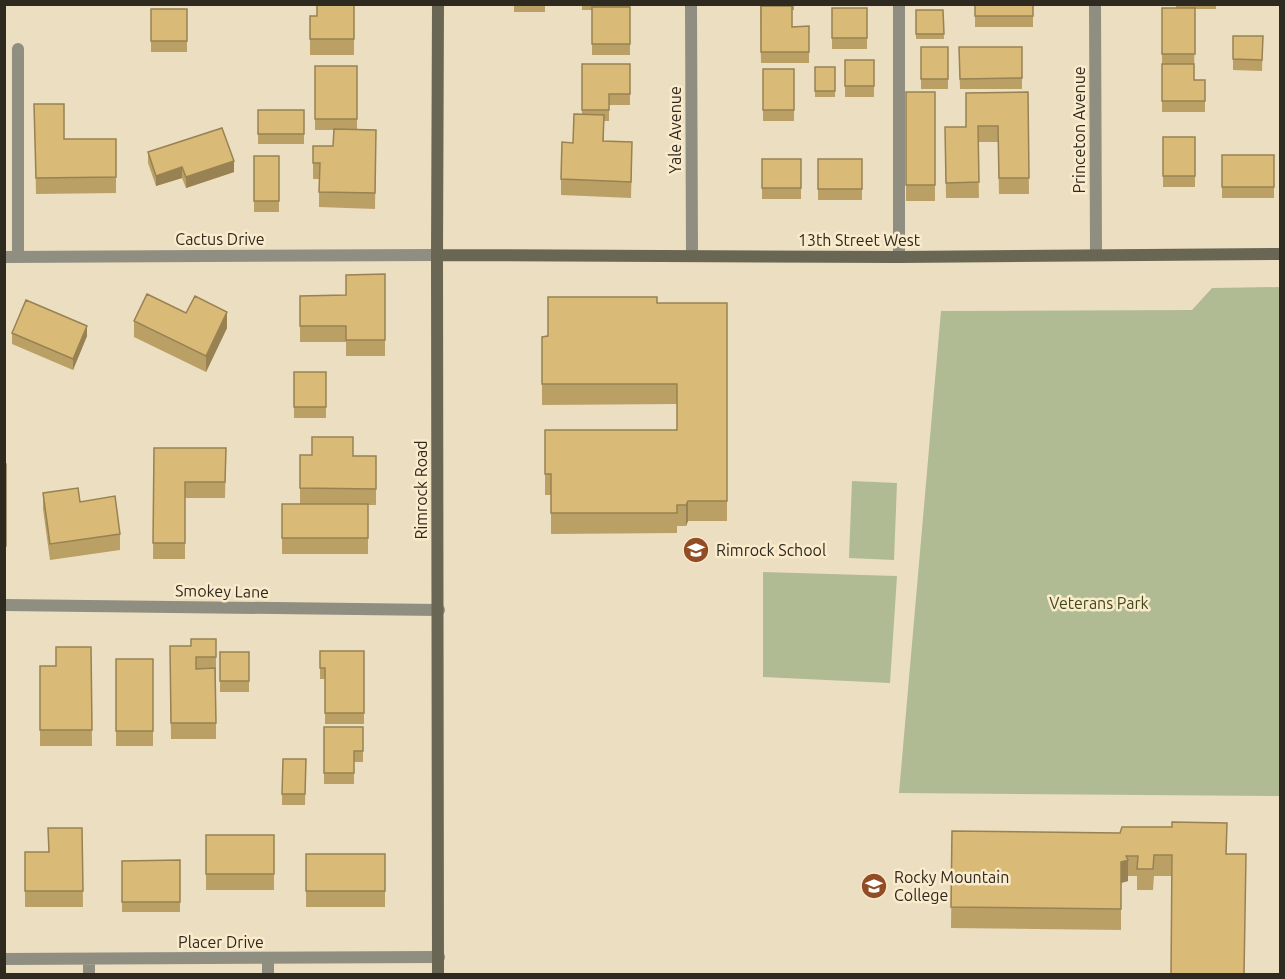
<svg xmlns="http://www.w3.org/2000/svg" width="1285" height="979" font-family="Ubuntu,sans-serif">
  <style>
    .green { fill: #b1bb93 }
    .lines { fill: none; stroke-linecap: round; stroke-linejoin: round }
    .lane { stroke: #8f8e80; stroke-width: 12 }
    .street { stroke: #8f8e80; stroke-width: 12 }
    .secondary { stroke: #696754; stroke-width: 12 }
    .wall { fill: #bba066 }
    .shaded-wall { fill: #988253 }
    .building { fill: #d9ba77; stroke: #988253; stroke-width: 1.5 }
    .labels { text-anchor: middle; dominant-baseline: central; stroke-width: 5; stroke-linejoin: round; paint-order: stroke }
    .street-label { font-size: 16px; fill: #2f2a1f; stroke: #faebcd }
    .poi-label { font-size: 16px; fill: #2f2a1f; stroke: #faebcd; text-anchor: start }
    .park-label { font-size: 16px; fill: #3f4816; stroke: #faebcd }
  </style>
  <rect width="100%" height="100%" fill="#ecdec0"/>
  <!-- green -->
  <path class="green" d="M1280 287V796L899 793 941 311 1192 310 1212 288Z
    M852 481 897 483 894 560 849 558Z
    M763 572 897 576 890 683 763 677Z"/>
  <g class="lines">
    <!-- lane -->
    <path class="lane" d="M899 4V257
      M268 974V958"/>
    <!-- street -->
    <path class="street" d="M691 4 692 255
      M1095 4 1096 255
      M18 49V256
      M4 257 437 255
      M4 605 439 610
      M4 959 439 957
      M89 974V959"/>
    <!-- secondary -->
    <path class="secondary" d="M437 255 899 257 1280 254
      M438 974 437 255 438 4"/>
  </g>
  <!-- wall -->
  <path class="wall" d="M354 4V55H310V16H317Z
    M514 4H545V12H514Z
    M582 4H630V55H592V10H582Z
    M760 4H794V10H792V27L809 26V63H761Z
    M975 4H1033V27H975Z
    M1176 4H1216V9H1195L1194 80H1205V112H1162V8H1176Z
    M832 8H867V49H832Z
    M151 9H187V52H151Z
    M916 10H943L944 39H916Z
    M1233 36H1263L1262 71 1233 70Z
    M921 47H948V89H921Z
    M959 47H1022V89H960Z
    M845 60H874V97H845Z
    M582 64H630V105H609V121H604V141L632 158 631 198 561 195V179L582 115Z
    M315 66H357V130H376L375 209 319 207V179H313V146H333L334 130H315Z
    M815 67H835V97H815Z
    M763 69H794V121H763Z
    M906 92H935V201H906Z
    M1028 92 1029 194H999L998 142H978L979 198H946L945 127H966Z
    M34 104 64 139H116V193L36 194Z
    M258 110H304V144H258Z
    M1163 137H1195V187H1163Z
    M148 152 234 172 186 188 182 178 156 186 148 163Z
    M1222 155H1274V198H1222Z
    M254 156H279V212H254Z
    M762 159H801V199H762Z
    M818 159H862V200H818Z
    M385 274V356H346V342H300V296L346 295Z
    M657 303H727V521H688L686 526H677V533L551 534V495H545V430H677V404L542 405V337Z
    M186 313 227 328 206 372 134 337V321Z
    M12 333 87 336 73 370 12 344Z
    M294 372H326V418H294Z
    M154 448H226L225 498H185V559H153Z
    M300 455 376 456V505H368V554H282V504H300Z
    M4 464H6V561H4Z
    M43 493 80 502 120 534V550L50 560 43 509Z
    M216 639V739H171L170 646H191Z
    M91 647 92 746H40V666H56Z
    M320 651H364V724H325V679H320Z
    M220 652H249V692H220Z
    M116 659H153V746H116Z
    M324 727H363V762H354V784H324Z
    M306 759 305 805H282V794Z
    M1172 822 1227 823 1226 854H1246L1244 974 1258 975H1171L1172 876H1154L1153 890H1137V876H1128V881L1121 883V930L951 928 952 831 1120 833 1122 827H1172Z
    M82 828 83 907H25V852H48Z
    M206 835H274V890H206Z
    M306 854H385V907H306Z
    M180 860V912H122V861Z"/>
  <!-- shaded-wall -->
  <path class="shaded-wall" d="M234 161V172L186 188V177Z
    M182 167V178L156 186V176Z
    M227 312V328L206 372V356Z
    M87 326V336L73 370V359Z
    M688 501V521L686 526V505Z
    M1128 860V881L1121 883V930V862Z"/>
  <!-- building -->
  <path class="building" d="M317 4H354V39H310V16H317Z
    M975 4H1033V16H975Z
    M761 6H792V27L809 26V52H761Z
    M592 7H630V44H592Z
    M832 8H867V38H832Z
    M1162 8H1195V54H1162Z
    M151 9H187V41H151Z
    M916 10H943L944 34H916Z
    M1233 36H1263L1262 60 1233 59Z
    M921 47H948V79H921Z
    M959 47H1022V78L960 79Z
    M845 60H874V86H845Z
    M582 64H630V94H609V110H582Z
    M1162 64H1194V80H1205V101H1162Z
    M315 66H357V119H315Z
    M815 67H835V91H815Z
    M763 69H794V110H763Z
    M906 92H935V185H906Z
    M1028 92 1029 178H999L998 126H978L979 182 946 183 945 127H966V93Z
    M34 104H64V139H116V177L36 178Z
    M258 110H304V134H258Z
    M574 114 604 115 603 141 632 142 631 182 561 179 562 142 573 143Z
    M222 128 234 161 186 177 182 167 156 176 148 152Z
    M334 129 376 130 375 193 319 192 320 163H313V146H333Z
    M1163 137H1195V176H1163Z
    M1222 155H1274V187H1222Z
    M254 156H279V201H254Z
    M762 159H801V188H762Z
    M818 159H862V189H818Z
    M385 274V340H346V326H300V296L346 295V275Z
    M147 294 186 313 195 296 227 312 206 356 134 321Z
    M548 297H657V303H727V501H688L686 505H677V513H551V474H545V430H677V384H542V337L548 336Z
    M26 300 87 326 73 359 12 333Z
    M294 372H326V407H294Z
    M312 437H353V456H376V489L300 488V455H312Z
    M154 448H226L225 482H185V543H153Z
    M4 464H6V546H4Z
    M78 488 80 502 115 496 120 534 50 544 43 493Z
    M282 504H368V538H282Z
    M191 639H216V657H196V669L215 668 216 723H171L170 646H191Z
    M56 647H91L92 730H40V666H56Z
    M320 651H364V713H325V668H320Z
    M220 652H249V681H220Z
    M116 659H153V731H116Z
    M324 727H363V751H354V773H324Z
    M283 759H306L305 794H282Z
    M1172 822 1227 823 1226 854H1246L1244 974 1258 975H1171L1172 855H1154L1153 869H1137L1138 856H1126L1128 860 1121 862V909L951 907 952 831 1120 833 1122 827H1172Z
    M48 828H82L83 891H25V852H49Z
    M206 835H274V874H206Z
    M306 854H385V891H306Z
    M180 860V902H122V861Z"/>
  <!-- icons -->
  <defs>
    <g id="school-disc" transform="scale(1.35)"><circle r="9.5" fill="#934d25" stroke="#faebcd"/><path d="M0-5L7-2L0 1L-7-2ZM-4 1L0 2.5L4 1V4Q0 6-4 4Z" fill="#fff"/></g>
    <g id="university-disc" transform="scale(1.35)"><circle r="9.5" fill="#934d25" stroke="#faebcd"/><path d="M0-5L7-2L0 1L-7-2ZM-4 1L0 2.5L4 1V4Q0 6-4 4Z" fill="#fff"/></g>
  </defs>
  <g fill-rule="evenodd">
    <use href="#school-disc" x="696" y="550"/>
    <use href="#university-disc" x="874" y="886"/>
  </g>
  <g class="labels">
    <!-- street labels -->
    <g class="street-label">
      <text transform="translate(675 130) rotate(-90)">Yale Avenue</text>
      <text transform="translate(1079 130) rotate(-90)">Princeton Avenue</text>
      <text x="220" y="239">Cactus Drive</text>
      <text x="859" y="240">13th Street West</text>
      <text transform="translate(421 490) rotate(-90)">Rimrock Road</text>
      <text transform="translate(222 591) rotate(1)">Smokey Lane</text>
      <text x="221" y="942">Placer Drive</text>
    </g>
    <!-- poi labels -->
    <g class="poi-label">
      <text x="716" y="550">Rimrock School</text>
      <text x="894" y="877">Rocky Mountain<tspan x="894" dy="18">College</tspan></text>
    </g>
    <!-- park labels -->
    <g class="park-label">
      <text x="1099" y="603">Veterans Park</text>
    </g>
  </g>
  <!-- border -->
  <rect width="1285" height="979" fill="none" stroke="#2f2a1f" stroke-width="12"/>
</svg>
